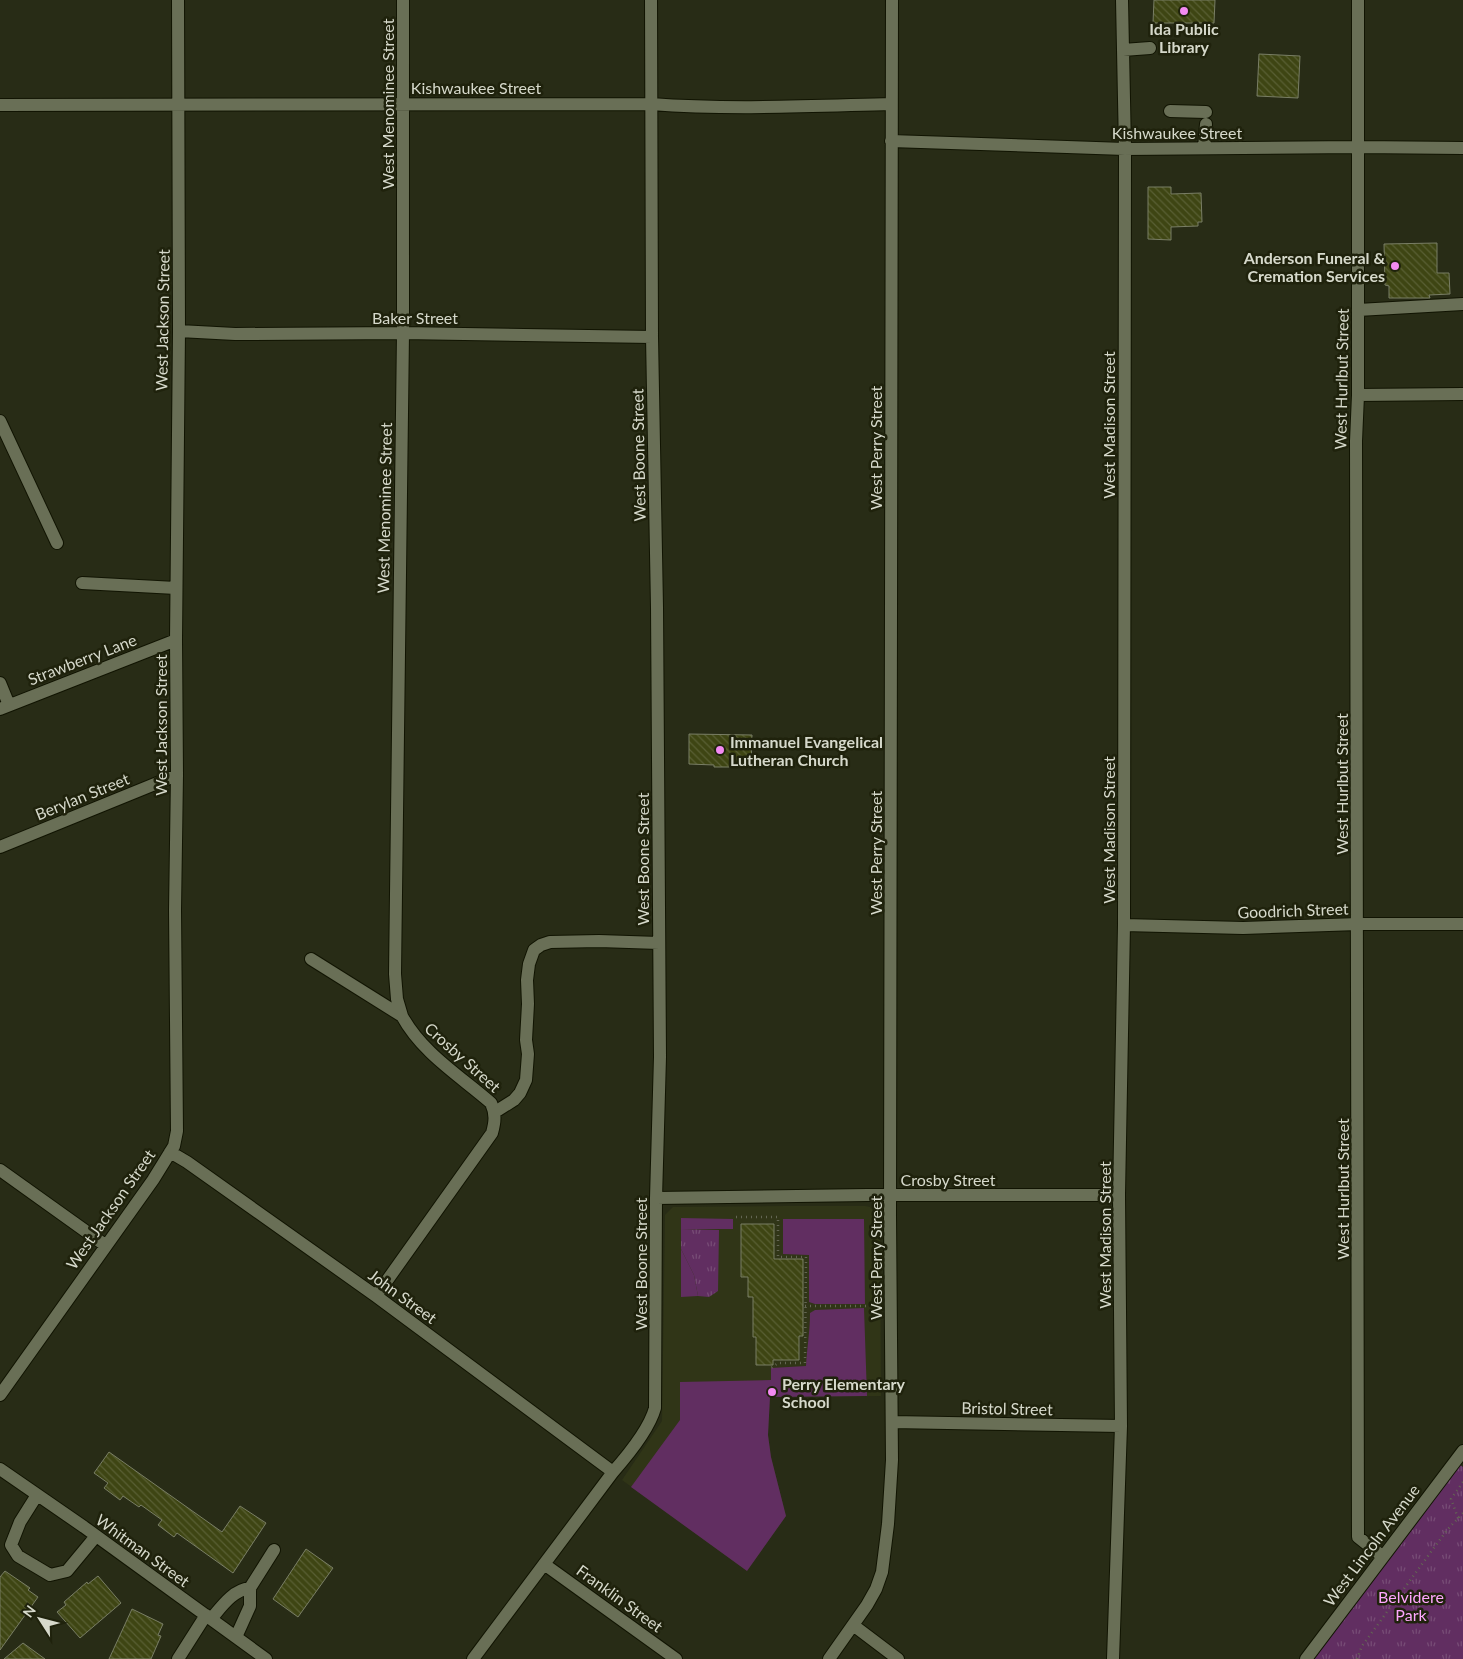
<svg xmlns="http://www.w3.org/2000/svg" width="1463" height="1659" font-family="Lato,sans-serif">
  <style>
    .built { fill: #303517 }
    .grass { fill: #612e61 }
    .park { fill: url(#park-tufts) }
    .building { fill: url(#building-back-hatch); stroke: #797e65 }
    .lines { fill: none; stroke-linecap: round; stroke-linejoin: round }
    .minor-casing { stroke: #111402; stroke-width: 14 }
    .path { stroke: #636653; stroke-width: 2.5; stroke-dasharray: 1 4; stroke-linecap: butt }
    .minor { stroke: #696f56; stroke-width: 12 }
    .poi-dot { fill: #f38af2; stroke: #1f220c; stroke-width: 2 }
    .labels { text-anchor: middle; dominant-baseline: central; stroke-width: 5; stroke-linejoin: round; paint-order: stroke }
    .poi-label { font-size: 16px; font-weight: bold; fill: #d6d9cb; stroke: #1f220c; text-anchor: start }
    .street-label { font-size: 16px; fill: #d6d9cb; stroke: #1f220c }
    .park-label { font-size: 16px; fill: #ffa7fe; stroke: #1f220c }
  </style>
  <defs>
    <pattern id="park-tufts" width="24" height="20" patternUnits="userSpaceOnUse" patternTransform="scale(1.25)"><rect width="24" height="20" fill="#612e61"/><path d="M3 7l-1-3M5 7V3M7 7l1-3M15 17l-1-3M17 17v-4M19 17l1-3" fill="none" stroke="#774c76"/></pattern>
    <pattern id="building-back-hatch" width="6" height="6" patternUnits="userSpaceOnUse" patternTransform="scale(1.25)"><rect width="6" height="6" fill="#3e4513"/><path d="M-1 5l2 2M0 0l6 6M5-1l2 2" fill="none" stroke="#595f34"/></pattern>
  </defs>
  <rect width="100%" height="100%" fill="#282c16"/>
  <!-- built -->
  <path class="built" d="M787 1206H865L870 1207 880 1219 881 1396 770 1397 768 1435 771 1457 786 1516 747 1571 622 1480 662 1421 665 1215 673 1207Z"/>
  <!-- grass -->
  <path class="grass" d="M681 1218 733 1219V1229H681Z
    M864 1219 865 1304H815L809 1302V1255L783 1254V1219Z
    M681 1249 694 1275 698 1296 681 1297Z
    M864 1308 867 1396 770 1397 768 1435 771 1457 786 1516 747 1571 631 1487 680 1420V1382L771 1380V1368L806 1366C807 1348 810 1331 810 1313L815 1310Z"/>
  <!-- park -->
  <path class="park" d="M681 1229 719 1230 718 1291 709 1297 698 1296 694 1275 681 1249Z
    M1455 1461 1463 1467V1659H1305Z"/>
  <!-- building -->
  <path class="building" d="M1154 0H1215L1214 23H1153Z
    M1259 54 1300 56 1298 98 1257 96Z
    M1148 187H1171V194L1201 193 1202 222H1198V226L1171 227V240L1148 239Z
    M1437 243V273H1449L1450 294 1429 295 1430 298H1389V286L1385 285 1384 244Z
    M689 734 752 735 751 767H714V765L689 764Z
    M741 1224H774V1259H803V1336H799V1360H773V1365H756V1337H753V1297H748V1277H741Z
    M109 1452 222 1532 240 1506 266 1523 233 1573 177 1533 174 1537 158 1525 162 1520 141 1505 139 1507 123 1496 120 1500 104 1488 108 1483 94 1473Z
    M306 1549 333 1568 298 1617 273 1599Z
    M5 1571 30 1588 28 1590 38 1597 0 1650V1577Z
    M98 1576 121 1603 80 1638 57 1612 66 1605 64 1602 87 1582 88 1584Z
    M132 1609 163 1624 158 1635 161 1636 151 1659H109Z
    M23 1643 45 1659H4Z"/>
  <g class="lines">
    <!-- minor casing -->
    <g class="minor-casing">
      <path id="minor" d="M1358 0V395L1356 441 1358 1537 1382 1556
        M1123 50 1150 48
        M0 105 651 104C731 110 811 106 891 104
        M1170 111 1206 112
        M891 141 1125 149 1358 147 1463 148
        M1204 148 1206 124
        M1358 310 1463 304
        M179 331 235 334 403 333 652 337
        M1358 395 1463 394
        M0 421 57 543
        M82 583 176 588
        M0 683 9 705
        M0 709 176 640
        M0 847 177 775
        M1124 925 1243 928 1358 924H1463
        M311 959 402 1016C422 1053 460 1076 491 1103 496 1114 495 1122 492 1133L376 1296
        M402 1016 397 999 395 974 403 333V0
        M495 1112 514 1100 520 1093 526 1080 528 1054 526 1040 528 1004 527 980 529 964 534 950 541 945 550 942 599 941 659 943
        M170 1152 187 1162 376 1296 613 1472
        M0 1170 105 1245
        M656 1198 867 1195H1119
        M0 1395 153 1180 174 1146 177 1131 175 910 177 775 176 640 179 331 178 0
        M892 1422 1121 1426
        M0 1469 84 1527 266 1659
        M37 1495 20 1522 11 1545 18 1556 50 1575 67 1571 96 1536
        M544 1564 676 1659
        M250 1588 274 1550
        M211 1619C222 1606 233 1590 250 1588V1606L236 1637
        M853 1625 898 1659
        M178 1659 206 1615
        M473 1659 613 1472C628 1455 649 1430 655 1408L656 1198 660 1057 657 607 652 337 651 0
        M829 1659 867 1605 876 1589 882 1572 888 1524 892 1460 890 1216 892 0
        M1113 1659 1121 1426 1119 1195 1124 925 1125 149 1122 0
        M1306 1659 1463 1451"/>
    </g>
    <!-- path -->
    <path class="path" d="M736 1217H778V1257H806L805 1363H778L771 1368
      M805 1306H867
      M1458 1518 1451 1499 1463 1482
      M1357 1659 1362 1646 1447 1530 1463 1513"/>
    <!-- minor -->
    <use href="#minor" class="minor"/>
  </g>
  <!-- markers -->
  <g class="poi-dot">
    <circle cx="1184" cy="11" r="5"/>
    <circle cx="1395" cy="266" r="5"/>
    <circle cx="720" cy="750" r="5"/>
    <circle cx="772" cy="1392" r="5"/>
  </g>
  <g class="labels">
    <!-- poi labels -->
    <g class="poi-label">
      <text x="1184" y="28" text-anchor="middle">Ida Public<tspan x="1184" dy="18">Library</tspan></text>
      <text x="1385" y="257" text-anchor="end">Anderson Funeral &amp;<tspan x="1385" dy="18">Cremation Services</tspan></text>
      <text x="730" y="741">Immanuel Evangelical<tspan x="730" dy="18">Lutheran Church</tspan></text>
      <text x="782" y="1383">Perry Elementary<tspan x="782" dy="18">School</tspan></text>
    </g>
    <!-- street labels -->
    <g class="street-label">
      <text x="476" y="87">Kishwaukee Street</text>
      <text transform="translate(387 104) rotate(-90)">West Menominee Street</text>
      <text x="1177" y="132">Kishwaukee Street</text>
      <text x="415" y="317">Baker Street</text>
      <text transform="translate(162 320) rotate(-89)">West Jackson Street</text>
      <text transform="translate(1341 379) rotate(-89)">West Hurlbut Street</text>
      <text transform="translate(1108 425) rotate(-90)">West Madison Street</text>
      <text transform="translate(875 448) rotate(-90)">West Perry Street</text>
      <text transform="translate(638 455) rotate(-91)">West Boone Street</text>
      <text transform="translate(384 508) rotate(-89)">West Menominee Street</text>
      <text transform="translate(82 659) rotate(-21)">Strawberry Lane</text>
      <text transform="translate(160 725) rotate(-90)">West Jackson Street</text>
      <text transform="translate(1341 784) rotate(-90)">West Hurlbut Street</text>
      <text transform="translate(82 796) rotate(-22)">Berylan Street</text>
      <text transform="translate(1108 830) rotate(-90)">West Madison Street</text>
      <text transform="translate(875 853) rotate(-90)">West Perry Street</text>
      <text transform="translate(642 859) rotate(-90)">West Boone Street</text>
      <text transform="translate(1293 910) rotate(-2)">Goodrich Street</text>
      <text transform="translate(463 1057) rotate(42)">Crosby Street</text>
      <text x="948" y="1179">Crosby Street</text>
      <text transform="translate(1342 1189) rotate(-90)">West Hurlbut Street</text>
      <text transform="translate(110 1209) rotate(-55)">West Jackson Street</text>
      <text transform="translate(1104 1235) rotate(-90)">West Madison Street</text>
      <text transform="translate(875 1258) rotate(-90)">West Perry Street</text>
      <text transform="translate(640 1264) rotate(-90)">West Boone Street</text>
      <text transform="translate(403 1296) rotate(36)">John Street</text>
      <text transform="translate(1007 1408) rotate(1)">Bristol Street</text>
      <text transform="translate(1371 1545) rotate(-53)">West Lincoln Avenue</text>
      <text transform="translate(143 1550) rotate(36)">Whitman Street</text>
      <text transform="translate(620 1598) rotate(36)">Franklin Street</text>
    </g>
    <!-- park labels -->
    <g class="park-label">
      <text x="1411" y="1596">Belvidere<tspan x="1411" dy="18">Park</tspan></text>
    </g>
  </g>
  <!-- north arrow -->
  <g transform="translate(40 1619) rotate(306)" stroke="#1f220c" stroke-width="4" paint-order="stroke">
  <path d="M0-4L9 19L0 12L-9 19Z" fill="#d6d9cb"/>
  <text y="-8" font-size="14" font-weight="bold" text-anchor="middle" fill="#d6d9cb">N</text>
  </g>
</svg>
